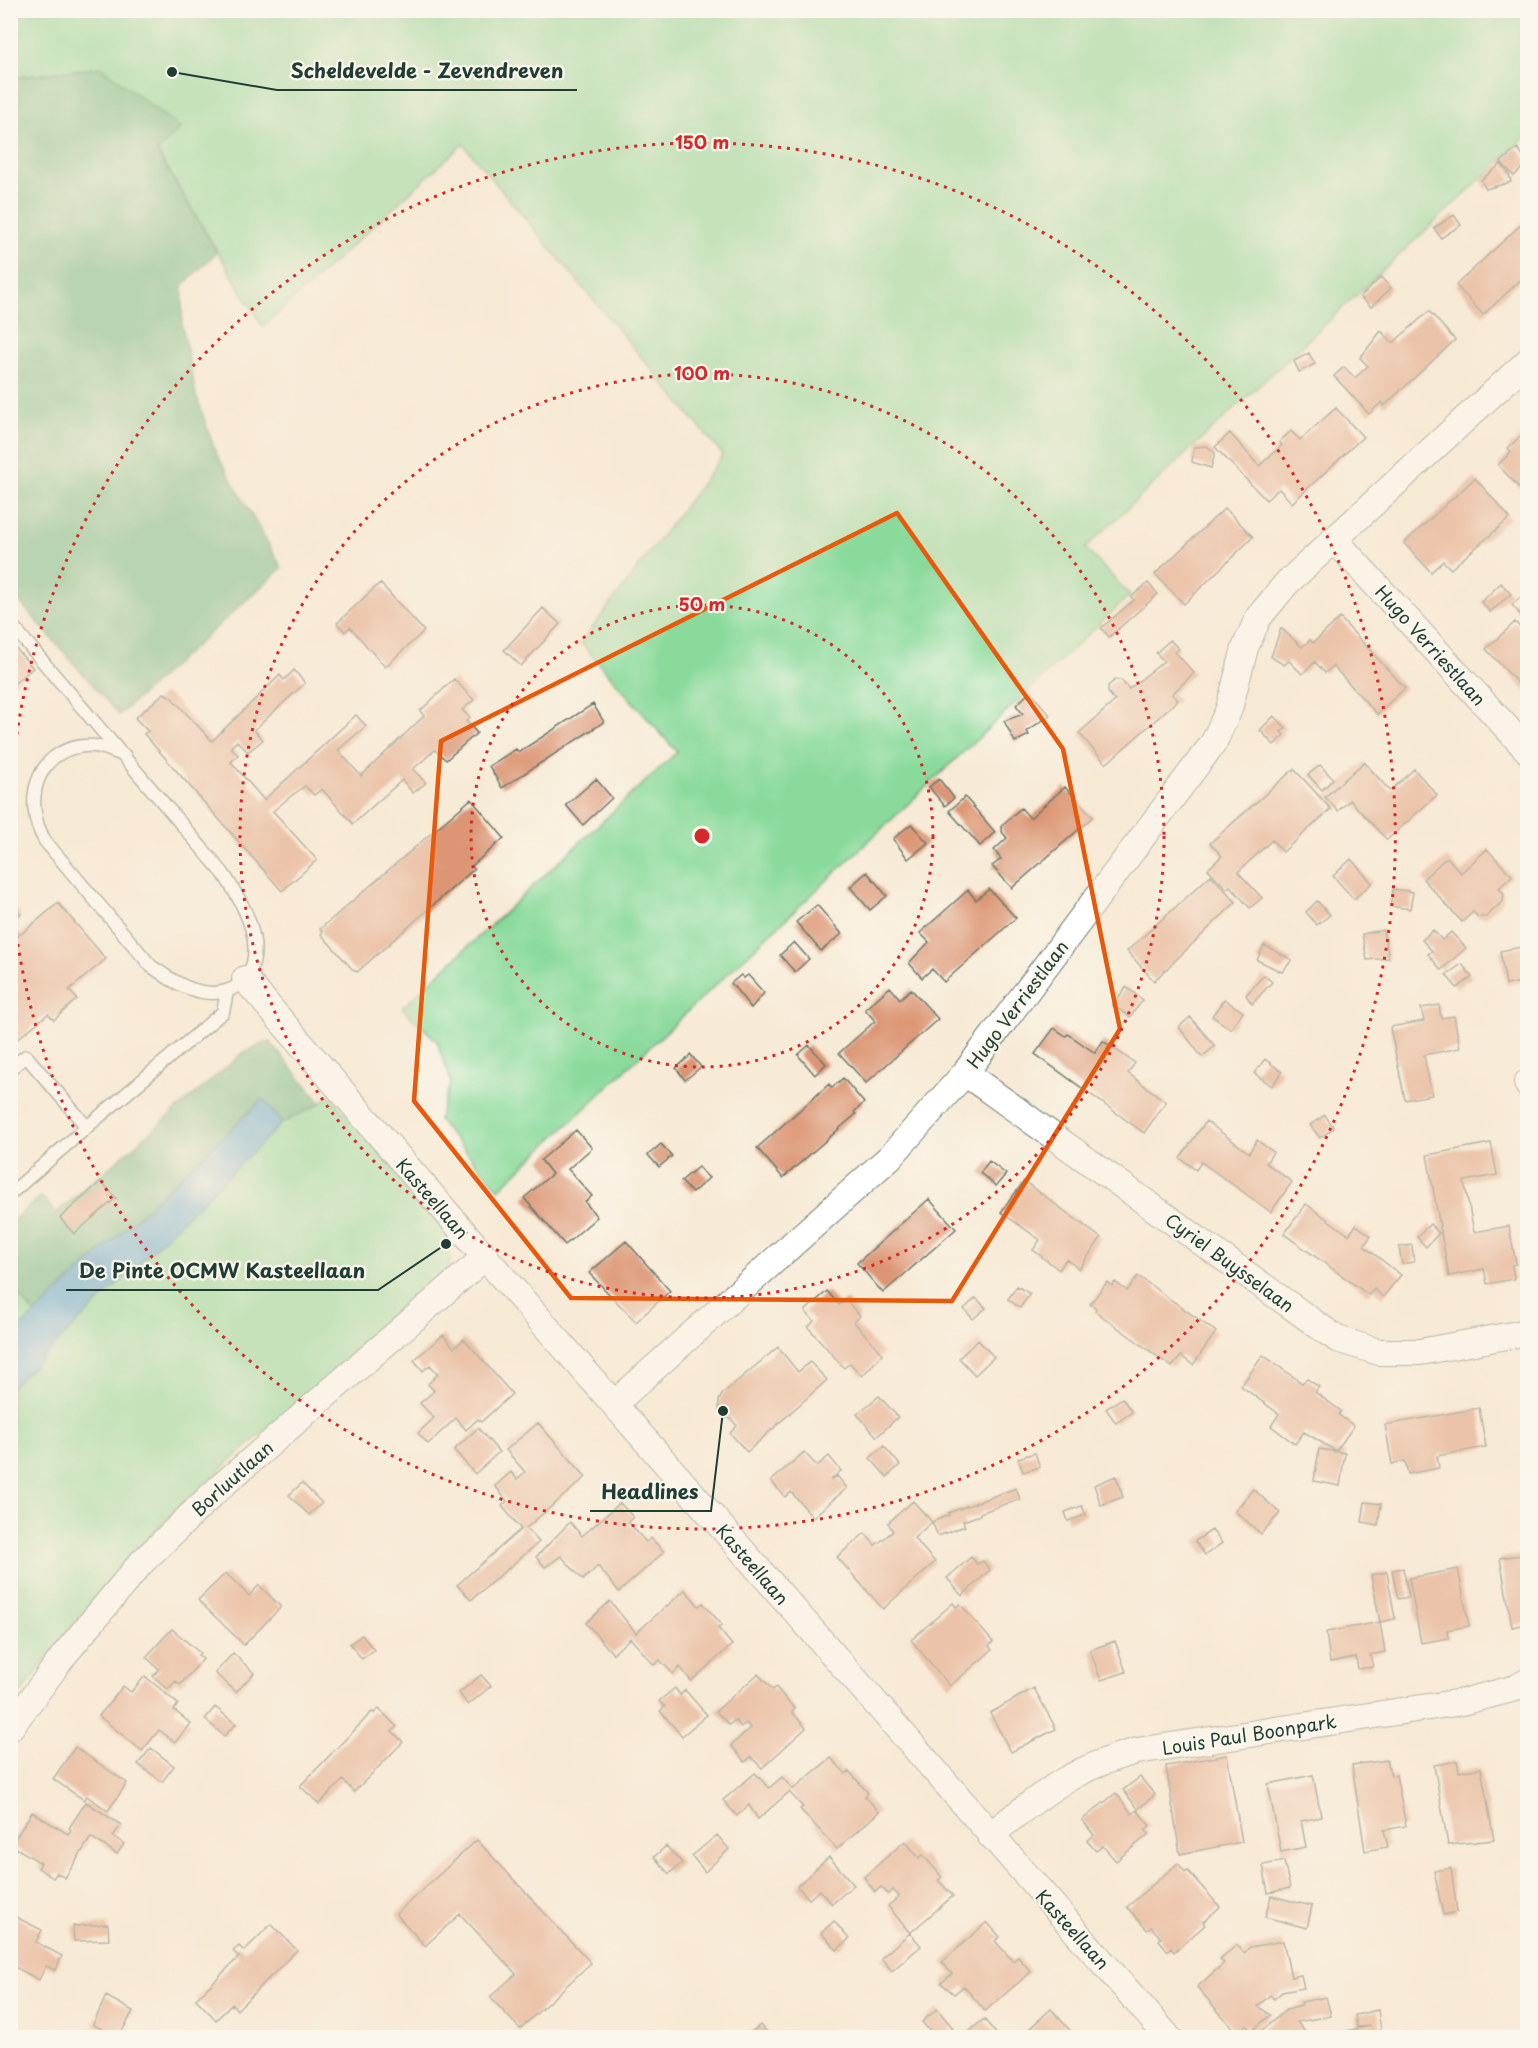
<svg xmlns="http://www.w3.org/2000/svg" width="1538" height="2048" font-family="'Playpen Sans',sans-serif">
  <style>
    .green { fill: #89da9b; stroke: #548c68; stroke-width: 1.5 }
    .forest { fill: #6eba83; stroke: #467c5c; stroke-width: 1.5 }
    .water { fill: #58a6d1; stroke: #3c7282; stroke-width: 1.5 }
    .building { fill: #dc9674 }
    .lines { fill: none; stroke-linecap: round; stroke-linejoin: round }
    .lane-casing { stroke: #6b7a6d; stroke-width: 15 }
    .street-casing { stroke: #6b7a6d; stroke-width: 28 }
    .lane { stroke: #fff; stroke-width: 12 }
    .street { stroke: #fff; stroke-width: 26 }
    .marked { fill: none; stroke: #e8590c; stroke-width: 4.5; stroke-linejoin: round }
    .ring { fill: none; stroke: #d62828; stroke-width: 3; stroke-dasharray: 3 6 }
    .labels { text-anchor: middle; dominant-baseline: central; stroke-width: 4.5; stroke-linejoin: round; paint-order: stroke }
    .street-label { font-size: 18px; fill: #1f3d34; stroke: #fbf7ec }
    .centre { fill: #d62828; stroke: #fbf7ec; stroke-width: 3 }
    .ring-label { font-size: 18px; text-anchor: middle; font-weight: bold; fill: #d62828; stroke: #fbf7ec; stroke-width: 4.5; stroke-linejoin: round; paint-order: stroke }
    .leader { fill: none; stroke: #1f3d34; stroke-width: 2 }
    .callout-dot { fill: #1f3d34; stroke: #fbf7ec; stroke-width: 2 }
    .callout-label { font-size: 20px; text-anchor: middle; font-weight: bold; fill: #1f3d34; stroke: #fbf7ec; stroke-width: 4.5; stroke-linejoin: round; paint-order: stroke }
  </style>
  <rect width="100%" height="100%" fill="#fbf7ec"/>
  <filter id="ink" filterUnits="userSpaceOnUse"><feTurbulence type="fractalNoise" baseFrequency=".0167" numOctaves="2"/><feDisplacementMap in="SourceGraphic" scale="12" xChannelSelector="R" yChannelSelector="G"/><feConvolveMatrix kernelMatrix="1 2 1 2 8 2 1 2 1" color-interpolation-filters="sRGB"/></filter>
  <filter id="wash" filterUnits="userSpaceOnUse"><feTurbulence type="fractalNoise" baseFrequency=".008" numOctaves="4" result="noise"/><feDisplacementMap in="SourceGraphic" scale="24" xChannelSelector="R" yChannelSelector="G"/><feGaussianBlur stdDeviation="1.35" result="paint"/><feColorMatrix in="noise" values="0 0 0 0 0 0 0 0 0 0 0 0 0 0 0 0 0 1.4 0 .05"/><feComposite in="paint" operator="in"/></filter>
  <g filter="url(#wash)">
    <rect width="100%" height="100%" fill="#f7ead6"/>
    <!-- green -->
    <path class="green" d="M10 11H1527V136L1085 548 1130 595 499 1189 438 1120 451 1082 437 1041 402 1008 677 752 581 643 723 455 463 144 263 327 157 151 180 128 101 67 11 78Z
      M329 1095 451 1236 450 1267 182 1504 118 1567 11 1705V1388L282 1123 321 1103Z
      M10 1287 35 1314 11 1336H10Z"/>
    <!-- forest -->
    <path class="forest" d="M101 67 180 128 157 152 217 252 183 285 182 325 196 395 216 453 282 568 119 715 10 591 11 78Z
      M269 1041 321 1103 282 1123 262 1099 35 1314 11 1287 10 1222 41 1196 56 1213 243 1053Z"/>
    <!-- water -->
    <path class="water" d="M263 1099 282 1123 11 1388V1336Z"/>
    <g id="blocks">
      <!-- building -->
      <path class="building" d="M1517 148 1527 160V164L1514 176 1501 162Z
        M1501 164 1509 174 1511 182 1486 189 1481 180Z
        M1454 215 1461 225 1441 238 1434 228Z
        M1527 219V274L1483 315 1456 285Z
        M1381 277 1391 288 1371 307 1360 297Z
        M1429 311 1455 340 1384 406 1382 402 1369 414 1334 376 1344 367 1355 378 1368 366 1360 358 1381 331 1393 343Z
        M1309 353 1315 364 1299 372 1294 361Z
        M1336 408 1363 437 1292 503 1279 489 1266 500 1215 447 1230 433 1259 466 1282 445 1279 442 1291 431 1300 440Z
        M1527 430V481L1520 489 1498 465 1511 452 1508 448Z
        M1207 446 1215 453 1211 468 1192 462 1194 447Z
        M1475 478 1510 518 1451 569 1443 561 1431 572 1404 543Z
        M1225 508 1253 537 1184 604 1155 574Z
        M380 583 424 631 385 667 350 627 345 632 337 623Z
        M1148 583 1158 594 1109 637 1101 628 1134 600 1131 597Z
        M1501 583 1511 594 1490 612 1481 602Z
        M1527 591V622L1512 605Z
        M543 608 560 624 521 666 504 650Z
        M1340 618 1405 688 1377 714 1333 666 1325 673 1315 662 1302 674 1289 661 1284 665 1271 657 1281 628 1302 647 1310 640 1313 643Z
        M1515 622 1527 635V693L1486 649Z
        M1170 640 1179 649 1175 652 1194 673 1172 694 1178 700 1106 764 1079 733 1115 701 1108 692V686L1115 680H1121L1129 689 1164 661 1156 653Z
        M10 642 33 668 10 687Z
        M294 670 305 683 254 730 263 740 248 752 237 741 231 747 238 755 231 762 264 800 356 715 366 726 338 750 361 776 424 716 420 711 454 679 474 700 462 710 470 718 466 721 477 733 446 760 435 750 413 769 426 783 413 793 402 780 353 824 322 789 314 795 305 786 291 796 273 811 317 860 282 891 144 734 148 731 135 718 164 693 171 697 212 741 280 675 284 680Z
        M1030 692 1050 715 1027 731 1029 735 1015 742 1004 721 1023 714 1016 705Z
        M593 704 604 722 502 788 489 766 516 749 519 752Z
        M1274 716 1286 728 1281 732 1284 735 1274 745 1260 730Z
        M1364 762 1390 791 1414 769 1437 795 1387 840 1350 800 1338 811 1325 797Z
        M1320 765 1333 779 1322 790 1308 775Z
        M1294 769 1331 809 1283 852 1272 840 1238 872 1262 898 1250 908 1230 886 1227 889 1208 869 1222 856 1210 843Z
        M596 779 612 798 583 825 566 805Z
        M939 779 954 798 945 806 929 787Z
        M1065 787 1093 817 1012 888 992 866 1001 859 994 850 1007 838 1002 832V825L1021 808 1030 818Z
        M965 797 995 832 980 846 949 811Z
        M471 799 504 838 472 866 474 869 357 972 353 970 321 934 323 932 320 929Z
        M911 824 928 843 908 859 893 839Z
        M1487 849 1512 876 1499 888 1504 894 1503 901 1486 917H1478L1473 912 1462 922 1423 879 1447 857 1461 873Z
        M1351 859 1372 883 1354 899 1333 876Z
        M867 872 887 896 870 910 850 887Z
        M1211 875 1236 902 1154 981 1127 951Z
        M989 889 1016 918 944 982 932 969 922 978 909 963 929 942 920 933 968 890 976 900Z
        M1393 889 1413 892 1410 909 1390 906Z
        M10 901 21 914 11 923 20 935 58 903 106 959 69 990 77 999 54 1020 48 1014 10 1045Z
        M1317 901 1330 915 1317 925 1306 912Z
        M817 905 842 934 821 951 796 922Z
        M1383 930 1389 958 1367 960 1362 934Z
        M1433 930 1442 940 1451 932 1466 948 1441 970 1428 954 1432 951 1422 940Z
        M794 942 809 959 795 972 780 955Z
        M1264 945 1292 960 1282 972 1257 960Z
        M1527 946V981L1506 985 1500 951Z
        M1462 964 1472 977 1457 988 1446 975Z
        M741 975 744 978 748 975 764 993 751 1008 731 983Z
        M1264 975 1272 982 1252 1004 1246 995Z
        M890 987 900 999 911 989 938 1019 866 1083 839 1053 875 1021 865 1009Z
        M1126 987 1143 1000 1130 1017 1113 1005Z
        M1224 999 1243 1012 1231 1029 1212 1016Z
        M1439 1005 1441 1018 1454 1016 1460 1048 1424 1055 1432 1095 1405 1100 1390 1027 1424 1021 1421 1008Z
        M1190 1017 1215 1046 1202 1057 1179 1027Z
        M1054 1028 1066 1036 1068 1034 1095 1053 1103 1041 1135 1063 1128 1073 1166 1102 1144 1133 1035 1054Z
        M809 1045 826 1064 815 1075 798 1055Z
        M691 1055 701 1067 685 1080 676 1068Z
        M1265 1059 1282 1072 1272 1086 1254 1073Z
        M843 1078 864 1103 854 1112 856 1114 783 1178 757 1148 829 1084 832 1088Z
        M1325 1115 1334 1128 1320 1138 1310 1125Z
        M1206 1121 1249 1153 1257 1140 1273 1152 1266 1163 1292 1182 1271 1212 1201 1162 1196 1170 1180 1158Z
        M576 1130 592 1148 568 1169 592 1196 585 1202 597 1217 565 1245 524 1198 552 1174 541 1160Z
        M1491 1143 1497 1175 1464 1181 1474 1232 1509 1226 1516 1264 1512 1265 1514 1279 1487 1284 1484 1269 1449 1276 1427 1155Z
        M661 1144 672 1156 659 1167 648 1155Z
        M989 1161 1006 1174 996 1186 980 1173Z
        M698 1167 709 1178 692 1193 681 1181Z
        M101 1181 116 1198 74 1234 60 1218Z
        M1024 1181 1101 1238 1079 1269 1066 1259 1059 1270 1033 1250 1040 1240 1001 1212Z
        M929 1199 956 1229 883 1293 857 1263Z
        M1306 1204 1349 1235 1356 1225 1371 1236 1364 1246 1401 1275 1383 1297 1374 1289 1369 1295 1284 1234Z
        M1430 1224 1439 1233 1426 1247 1417 1237Z
        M626 1241 670 1291 636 1322 589 1273Z
        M1412 1245 1414 1262 1402 1264 1399 1247Z
        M1138 1276 1216 1332 1193 1365 1181 1356 1172 1367 1095 1311 1096 1308 1090 1304 1107 1282 1112 1286 1115 1282 1127 1291Z
        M1017 1286 1030 1294 1020 1308 1008 1299Z
        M827 1291 839 1305 846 1300 860 1316 854 1322 883 1354 862 1376 850 1363 844 1368 808 1327 814 1321 805 1311Z
        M976 1298 986 1308 973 1319 964 1309Z
        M443 1335 454 1348 464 1339 512 1394 481 1422 478 1419 466 1430 456 1418 428 1444 418 1433 434 1418 420 1403 434 1391 428 1384 438 1374 430 1365 423 1371 414 1360Z
        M978 1340 994 1357 975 1375 959 1358Z
        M778 1347 798 1372 810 1362 827 1380 747 1452 730 1433 737 1426 731 1419 724 1417 719 1410V1400L723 1393Z
        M1263 1355 1302 1383 1307 1379 1319 1387 1315 1392 1341 1411 1339 1415 1354 1426 1336 1451 1304 1432 1295 1444 1271 1426 1279 1414 1241 1386Z
        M879 1396 898 1417 877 1437 857 1414Z
        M1122 1398 1132 1412 1116 1423 1106 1409Z
        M1479 1408 1486 1447 1437 1456 1439 1468 1408 1474 1405 1461 1392 1464 1385 1425Z
        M538 1423 586 1477 526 1528 539 1542 471 1600 457 1585 521 1529 502 1506 507 1501 495 1486 511 1472 517 1479 525 1472 506 1450Z
        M478 1428 499 1452 475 1474 454 1450Z
        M884 1446 900 1465 887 1477 870 1458Z
        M1319 1449 1345 1453 1340 1486 1314 1481Z
        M804 1452 817 1466 829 1456 841 1471 830 1480 837 1476 847 1488 813 1517 791 1492 785 1497 771 1481Z
        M1035 1453 1040 1467 1023 1472 1018 1458Z
        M1116 1476 1123 1497 1101 1505 1094 1485Z
        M302 1483 322 1503 309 1515 289 1495Z
        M1016 1488 1020 1499 980 1513V1515L963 1521 965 1526 938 1536 932 1522 949 1515 948 1513Z
        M1253 1489 1280 1513 1261 1534 1235 1511Z
        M913 1501 932 1522 914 1538 935 1562 883 1609 837 1557 865 1533 875 1545 881 1541 893 1531 888 1523Z
        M1365 1502 1381 1504 1378 1525 1362 1522Z
        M620 1503 633 1517 628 1522 646 1542 651 1538 664 1552 619 1592 598 1566 583 1580 561 1556 545 1567 536 1557 570 1522 582 1536Z
        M1082 1506 1086 1515 1068 1521 1065 1512Z
        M1212 1530 1222 1543 1205 1555 1195 1541Z
        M1527 1554V1624L1512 1627 1500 1558Z
        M971 1557 977 1564 983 1561 990 1570 962 1596 947 1578Z
        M1403 1568 1409 1597 1398 1599 1392 1570Z
        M1458 1569 1469 1626 1447 1630 1449 1638 1421 1643 1409 1578Z
        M1387 1572 1395 1619 1380 1622 1385 1652 1370 1655 1373 1667 1358 1669 1356 1657 1330 1662 1326 1632 1380 1622 1371 1575Z
        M226 1573 249 1596 259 1585 281 1607 244 1645 198 1600Z
        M685 1590 699 1606 703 1603 722 1625 718 1628 732 1645 691 1681 680 1667 673 1674 660 1660 654 1665 630 1638 613 1654 586 1623 610 1601 636 1633Z
        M953 1603 956 1607 960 1604 993 1642 989 1646 992 1650 950 1686 911 1640Z
        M172 1629 200 1653 198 1655 203 1659 180 1685 176 1681 168 1689 153 1676 159 1669 146 1657Z
        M362 1635 374 1650 362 1659 350 1644Z
        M1115 1641 1126 1672 1101 1680 1090 1650Z
        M233 1653 254 1673 236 1692 215 1673Z
        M758 1674 773 1690 776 1687 785 1698 795 1709 792 1712 806 1728 762 1768 751 1757 745 1762 731 1745 751 1728 746 1723 741 1727 735 1720 729 1725 716 1711Z
        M481 1675 491 1686 468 1705 459 1693Z
        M145 1676 178 1704 174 1710 191 1724 175 1742 159 1730 142 1751 99 1716 123 1686 131 1692Z
        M675 1688 680 1695 685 1690 707 1715 682 1736 660 1711 665 1707 659 1701Z
        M1034 1688 1056 1729 1011 1752 990 1713Z
        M215 1707 236 1724 224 1736 205 1719Z
        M379 1709 397 1727 392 1731 403 1742 354 1792 343 1780 319 1804 300 1786 372 1712 374 1713Z
        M75 1747 127 1783 108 1811 87 1796 84 1800 53 1779Z
        M151 1748 174 1766 162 1782 138 1764Z
        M1227 1755 1242 1842 1180 1854 1166 1766Z
        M831 1758 846 1774 849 1771 868 1793 865 1796 879 1812 837 1849 800 1809 803 1807 789 1792 758 1819 749 1805 737 1816 723 1800 755 1773 769 1788 782 1777 793 1789Z
        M1387 1760 1391 1776 1396 1775 1406 1826 1384 1830 1388 1847 1365 1851 1352 1765Z
        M1457 1761 1459 1772 1481 1768 1494 1840 1448 1845 1434 1765Z
        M1313 1775 1321 1817 1301 1821 1306 1847 1281 1852 1268 1784Z
        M1140 1777 1155 1795 1138 1809 1123 1790Z
        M1116 1793 1132 1814 1137 1810 1150 1826 1145 1830 1149 1834 1116 1861 1103 1846 1096 1851 1087 1841 1094 1835 1082 1820Z
        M86 1802 121 1825 113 1836 124 1844 117 1854 91 1837 65 1878 57 1873 53 1878 38 1868 41 1863 11 1845 32 1812 68 1834 71 1830 69 1828Z
        M717 1835 729 1849 705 1872 692 1856Z
        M477 1840 591 1963 520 2029 490 1997 516 1974 460 1914 425 1946 396 1914Z
        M905 1841 919 1858 923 1855 942 1877 938 1880 953 1896 910 1933 888 1906 899 1896 893 1890 888 1894 881 1887 875 1892 864 1877Z
        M666 1846 682 1863 669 1874 654 1857Z
        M829 1857 854 1885 832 1904 820 1890 809 1899 797 1886Z
        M1284 1861 1290 1888 1268 1893 1263 1865Z
        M1178 1863 1185 1872 1187 1870 1220 1907 1203 1922 1205 1925 1174 1952 1171 1948 1168 1951 1159 1940 1161 1938 1151 1927 1147 1930 1127 1907Z
        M1451 1868 1457 1912 1443 1915 1434 1871Z
        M1271 1896 1312 1906 1307 1928 1265 1917Z
        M10 1914 42 1930 36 1942 62 1956 55 1970 46 1966 39 1980 15 1967 10 1976Z
        M834 1921 849 1939 837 1950 821 1933Z
        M987 1922 1000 1937 995 1941 1013 1961 1018 1957 1031 1972 985 2011 964 1986 954 1994 941 1983 952 1974 942 1962Z
        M108 1924 109 1940 74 1941 73 1926Z
        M271 1924 297 1950 237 2010 232 2004 216 2020 196 1999 239 1957 233 1951 239 1946 244 1951Z
        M910 1933 921 1946 892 1971 881 1958Z
        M1283 1941 1291 1977 1301 1975 1304 1988 1282 1992 1274 1999 1270 1995 1258 2006 1270 2015 1252 2031 1246 2025 1237 2033 1197 1987 1224 1963 1220 1959 1237 1945 1244 1953 1250 1947Z
        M106 1996 133 2011 119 2037 93 2025Z
        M1326 1997 1331 2016 1297 2022 1309 2037H1254L1286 2010 1302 2006 1301 2002Z
        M937 2009 953 2028 941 2037H935L922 2022Z
        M1051 2009 1076 2037H1015L1021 2036Z
        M1378 2010 1382 2037H1316L1371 2026 1357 2027 1355 2015Z
        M984 2019 999 2037H963Z
        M760 2025 772 2037H746Z"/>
    </g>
  </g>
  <g filter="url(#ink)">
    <use href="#blocks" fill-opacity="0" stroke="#6b7a6d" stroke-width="1.5"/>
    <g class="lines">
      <!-- lane casing -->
      <g class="lane-casing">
        <path id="lane" d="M10 623 223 873C236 893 248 912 253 935 262 978 231 1003 191 989 176 984 164 975 151 966L45 841C20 799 39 742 95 746 105 747 115 752 125 756
          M10 1069 26 1056 87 1127 223 1012 227 992
          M10 1194 87 1127"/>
      </g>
      <!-- street casing -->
      <g class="street-casing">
        <path id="street" d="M1334 539 1528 751
          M245 979 485 1257 1169 2038
          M965 1073 1337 1339 1379 1352H1420L1528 1332
          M1527 1083 1528 1085
          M614 1404 890 1157 965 1073 1214 742 1229 709 1245 648 1258 618 1286 584 1528 361
          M10 1728 65 1654 140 1564 218 1489 485 1257
          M990 1835C1042 1795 1071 1768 1137 1751L1462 1702 1516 1688 1528 1681"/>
      </g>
      <!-- lane -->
      <use href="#lane" class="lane"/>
      <!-- street -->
      <use href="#street" class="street"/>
    </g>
  </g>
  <!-- marked area -->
  <path d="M0 0H1538V2048H0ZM897 513 1063 749 1120 1029 952 1301 571 1298 414 1101 441 741Z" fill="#f7ead6" fill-opacity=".55" fill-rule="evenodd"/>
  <path class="marked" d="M897 513 1063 749 1120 1029 952 1301 571 1298 414 1101 441 741Z"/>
  <!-- distance rings -->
  <g class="ring">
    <circle cx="702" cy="836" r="231"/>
    <circle cx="702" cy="836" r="462"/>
    <path d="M11 788A693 693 0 1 1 11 884"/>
  </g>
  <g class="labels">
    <!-- street labels -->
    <g class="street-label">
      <text transform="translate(1431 645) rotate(48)">Hugo Verriestlaan</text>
      <text transform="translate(1017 1004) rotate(-53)">Hugo Verriestlaan</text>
      <text transform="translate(433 1198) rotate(49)">Kasteellaan</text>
      <text transform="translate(1230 1262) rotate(36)">Cyriel Buysselaan</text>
      <text transform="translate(232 1478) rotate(-42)">Borluutlaan</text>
      <text transform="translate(753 1564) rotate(49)">Kasteellaan</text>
      <text transform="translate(1249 1734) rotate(-9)">Louis Paul Boonpark</text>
      <text transform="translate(1073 1929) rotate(48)">Kasteellaan</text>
    </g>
  </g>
  <circle cx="702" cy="836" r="9" class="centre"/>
  <g class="ring-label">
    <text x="702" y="149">150 m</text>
    <text x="702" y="380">100 m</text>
    <text x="702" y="611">50 m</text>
  </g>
  <!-- callouts -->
  <path class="leader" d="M172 72L277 90H577M446 1244L378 1290H66M723 1411L711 1511H590"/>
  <g class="callout-dot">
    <circle cx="172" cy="72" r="6"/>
    <circle cx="446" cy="1244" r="6"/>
    <circle cx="723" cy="1411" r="6"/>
  </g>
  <g class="callout-label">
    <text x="427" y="78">Scheldevelde - Zevendreven</text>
    <text x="222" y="1278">De Pinte OCMW Kasteellaan</text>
    <text x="650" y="1499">Headlines</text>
  </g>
  <!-- margin -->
  <rect width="1538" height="2048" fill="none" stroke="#fbf7ec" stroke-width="36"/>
</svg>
